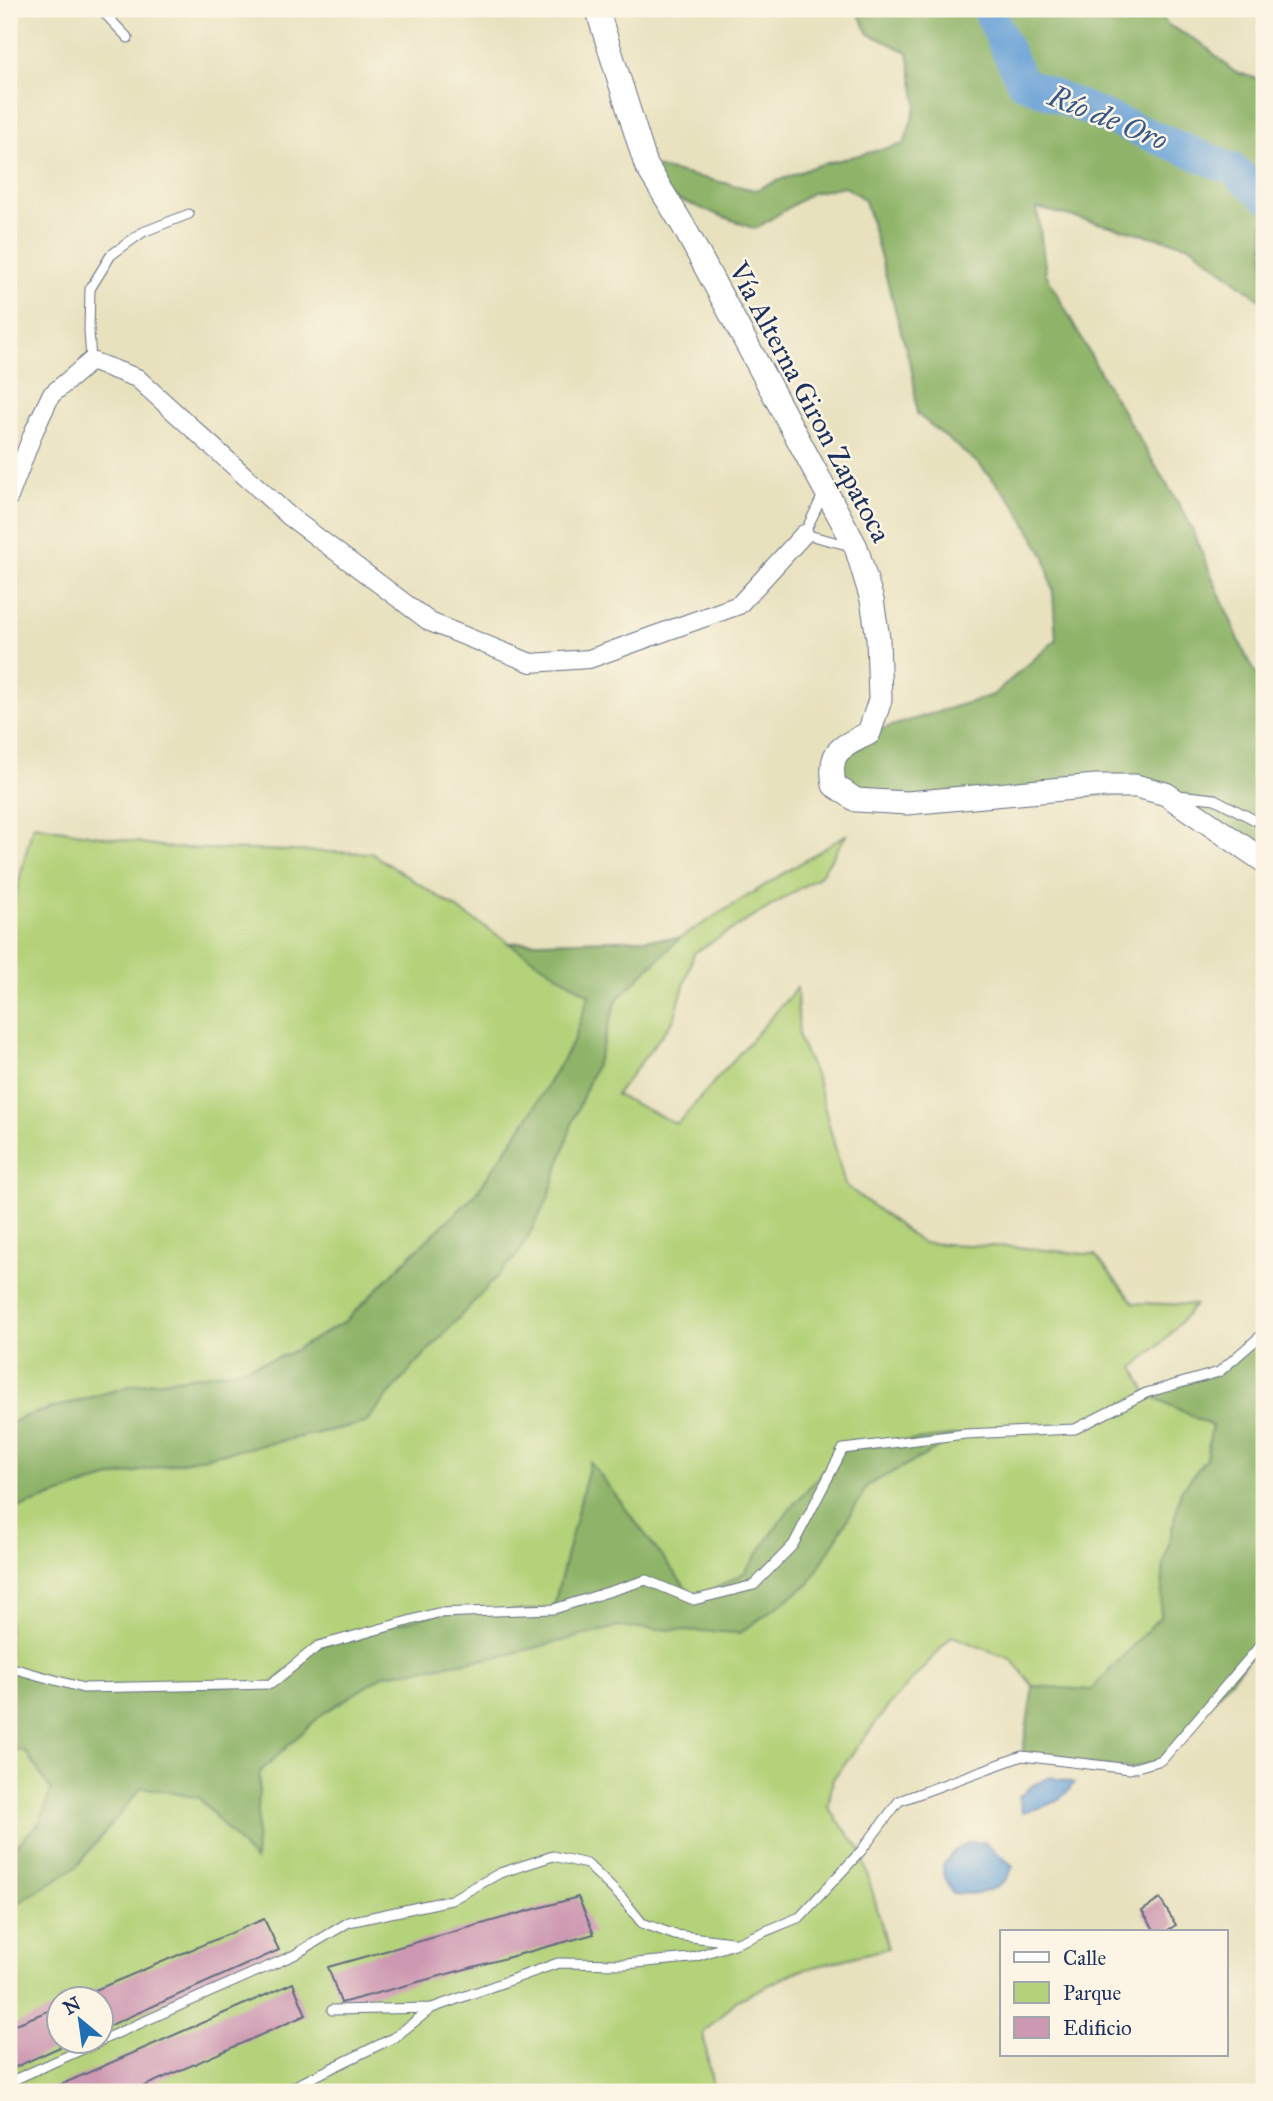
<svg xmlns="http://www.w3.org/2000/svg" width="1273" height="2101" font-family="'IM FELL Great Primer',serif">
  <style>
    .green { fill: #b4d279; stroke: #68806c; stroke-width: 2; fill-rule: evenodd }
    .forest { fill: #8fb469; stroke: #557264; stroke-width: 2 }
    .water { fill: #68a1d7; stroke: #42689a; stroke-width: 2 }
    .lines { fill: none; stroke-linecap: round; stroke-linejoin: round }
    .river { stroke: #68a1d7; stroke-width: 32 }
    .building { fill: #cd98b1 }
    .service-casing { stroke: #636d80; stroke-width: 11 }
    .minor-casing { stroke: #636d80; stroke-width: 20 }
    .tertiary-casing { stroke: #636d80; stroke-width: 25 }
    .service { stroke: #fff; stroke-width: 9 }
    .minor { stroke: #fff; stroke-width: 18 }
    .tertiary { stroke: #fff; stroke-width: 23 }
    .labels { text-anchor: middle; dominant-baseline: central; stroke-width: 5; stroke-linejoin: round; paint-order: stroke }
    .street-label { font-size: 28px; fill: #1b2f5e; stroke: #fcf5e5 }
    .water-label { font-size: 30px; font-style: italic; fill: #365788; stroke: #fcf5e5 }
  </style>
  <rect width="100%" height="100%" fill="#fcf5e5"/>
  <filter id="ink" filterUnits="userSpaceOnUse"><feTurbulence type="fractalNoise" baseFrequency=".0143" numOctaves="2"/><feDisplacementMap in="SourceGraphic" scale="14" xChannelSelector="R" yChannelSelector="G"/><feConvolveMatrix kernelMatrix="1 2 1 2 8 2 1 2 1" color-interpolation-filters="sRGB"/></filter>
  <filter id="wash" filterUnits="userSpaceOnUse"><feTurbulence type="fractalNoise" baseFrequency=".00686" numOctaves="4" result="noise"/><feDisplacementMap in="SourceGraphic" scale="28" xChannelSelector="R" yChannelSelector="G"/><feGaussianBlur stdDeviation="1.57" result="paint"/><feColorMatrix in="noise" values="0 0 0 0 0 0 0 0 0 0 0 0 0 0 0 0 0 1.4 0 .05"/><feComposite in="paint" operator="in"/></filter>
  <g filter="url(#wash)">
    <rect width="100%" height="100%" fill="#e8e1be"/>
    <!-- green -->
    <path class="green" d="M33 825 172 848 371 853 590 995 574 1040 528 1118 474 1196 409 1257 346 1321 286 1355 233 1371 134 1385 22 1417 9 1425V921Z
      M847 834 820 876 694 953 674 1019 616 1095 677 1124 797 988 799 1039 817 1079 845 1185 922 1243 1015 1247 1095 1255 1134 1303 1195 1305 1165 1340 1134 1367 1146 1393 1212 1426 1206 1459 1181 1491 1164 1565 1160 1617 1091 1691 1033 1686 1011 1659 952 1636 891 1703 833 1779 828 1807 861 1851 888 1948 795 1972 736 2001 703 2033 714 2092H9V1511L107 1478 365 1423 404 1377 574 1118 599 1057 617 999 680 938ZM60 2000H102V2042H60Z"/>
    <!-- forest -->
    <path class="forest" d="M856 9H1155L1168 25 1203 44 1233 71 1264 81V303L1191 246 1037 208 1046 274 1111 392 1187 518 1245 654 1264 687V861L1166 794 856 800 832 770 869 733 993 695 1056 640 1053 593 1045 557 1014 503 980 465 917 414 913 375 865 200 844 186 812 193 755 229 664 194 646 165 755 190 815 166 904 144 917 104 908 52 869 34Z
      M680 938 617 999 599 1057 574 1118 548 1199 520 1252 404 1377 365 1423 107 1478 9 1511V1425L22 1417 134 1385 233 1371 286 1355 346 1321 409 1257 474 1196 528 1118 574 1040 589 995 508 943Z
      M1264 1333V1641L1162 1760 1130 1769 1022 1756 1033 1686 1091 1690 1160 1617 1164 1565 1181 1491 1206 1459 1212 1426 1146 1393 1219 1372Z
      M965 1434 868 1485 809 1584 740 1633 617 1627 498 1657 384 1675 321 1715 260 1772 255 1861 199 1798 142 1787 76 1867 9 1909V1853L40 1822 51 1790 25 1751 9 1749V1667L83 1688 271 1684 318 1646 437 1613 553 1609 590 1462 695 1600 745 1572 787 1512 843 1449Z"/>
    <!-- water -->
    <path class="water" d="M1050 1777 1074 1783C1062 1802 1044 1808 1022 1812L1019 1797 1032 1786Z
      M969 1842H984L1013 1866C1011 1870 1009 1877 1005 1880 991 1894 969 1895 952 1893L944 1876 943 1865 953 1852Z"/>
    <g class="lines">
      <!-- river -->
      <path class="river" d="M988 9 1022 82 1232 169 1264 195"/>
    </g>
    <g id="blocks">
      <!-- building -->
      <path class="building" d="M578 1897 594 1934 341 2003 328 1967Z
        M1160 1899 1176 1925 1166 1931H1155L1142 1911Z
        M264 1919 279 1950 102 2029V1999H74Z
        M293 1983 306 2015 131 2092H44Z
        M60 2006V2047L9 2070V2027Z"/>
    </g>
  </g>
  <g filter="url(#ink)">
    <use href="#blocks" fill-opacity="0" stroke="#636d80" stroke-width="2"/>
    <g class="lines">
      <!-- service casing -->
      <g class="service-casing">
        <path id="service" d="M103 9 106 15 128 38
          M91 361 89 330 90 289 111 255 143 232 189 214
          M824 493 804 534 851 546
          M1178 795 1215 799 1264 825
          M9 1667 83 1688 271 1684 318 1646 437 1613 554 1609 646 1580 694 1600 754 1585 793 1545 843 1449 965 1434 1075 1429 1146 1393 1219 1372 1264 1333
          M332 2010 432 2008
          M102 2040 294 1955 349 1922 451 1900 500 1873 553 1856 587 1864 622 1898 642 1923 675 1935 732 1942
          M9 2082 99 2042
          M283 2092 395 2037 432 2008 558 1963 625 1964 691 1958 737 1943 800 1917 861 1851 899 1801 1022 1756 1130 1769 1162 1760 1264 1641"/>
      </g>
      <!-- minor casing -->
      <g class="minor-casing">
        <path id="minor" d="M9 497 34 431 51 395 91 361 137 378 289 516 430 622 531 663 589 659 739 605 804 534"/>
      </g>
      <!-- tertiary casing -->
      <g class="tertiary-casing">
        <path id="tertiary" d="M597 9 646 165 684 227 856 547 872 600 878 638 880 700 869 733C841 748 828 749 834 785L856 800 907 803 1096 786H1136L1166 794 1264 861"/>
      </g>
      <!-- service -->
      <use href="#service" class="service"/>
      <!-- minor -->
      <use href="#minor" class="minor"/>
      <!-- tertiary -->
      <use href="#tertiary" class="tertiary"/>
    </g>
  </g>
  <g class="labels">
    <!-- street labels -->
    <g class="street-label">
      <text transform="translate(810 402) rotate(62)">Vía Alterna Giron Zapatoca</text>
    </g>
    <!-- water labels -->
    <g class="water-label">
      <text transform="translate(1108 118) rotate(22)">Río de Oro</text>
    </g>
  </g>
  <!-- margin -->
  <rect width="1273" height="2101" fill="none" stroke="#fcf5e5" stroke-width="35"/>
  <!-- legend -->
  <rect x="1000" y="1930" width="228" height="126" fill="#fcf5e5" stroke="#a2a6af" stroke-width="2"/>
  <rect x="1014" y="1952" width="35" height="10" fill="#ffffff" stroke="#a2a6af" stroke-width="2"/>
  <text x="1063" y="1965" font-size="21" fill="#1b2f5e">Calle</text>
  <rect x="1014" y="1982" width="35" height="21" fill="#b4d279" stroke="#a2a6af" stroke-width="2"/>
  <text x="1063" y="2000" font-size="21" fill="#1b2f5e">Parque</text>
  <rect x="1014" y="2017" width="35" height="21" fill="#cd98b1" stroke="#a2a6af" stroke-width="2"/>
  <text x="1063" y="2035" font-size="21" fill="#1b2f5e">Edificio</text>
  <!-- north arrow -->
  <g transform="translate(80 2020) rotate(331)"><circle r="33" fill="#fcf5e5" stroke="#a2a6af" stroke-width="2"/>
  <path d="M0-5L12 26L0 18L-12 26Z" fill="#1f6fb2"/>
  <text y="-10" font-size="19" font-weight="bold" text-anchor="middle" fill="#1b2f5e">N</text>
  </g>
</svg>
